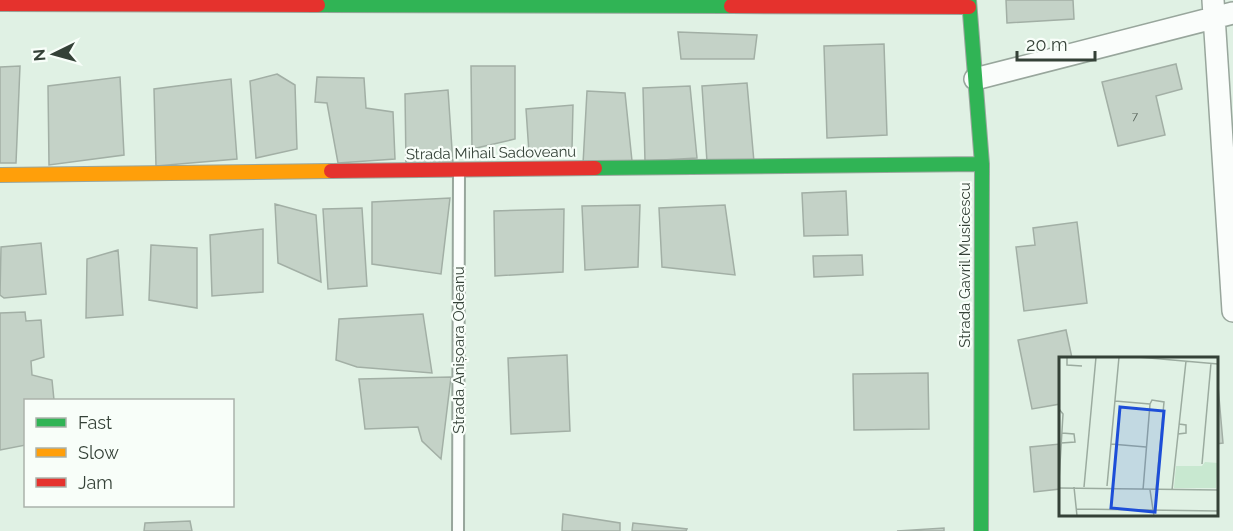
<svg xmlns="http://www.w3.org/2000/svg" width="1233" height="531" font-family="Raleway,sans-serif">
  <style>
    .building { fill: #c4d2c7; stroke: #a2afa5; stroke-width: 1.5 }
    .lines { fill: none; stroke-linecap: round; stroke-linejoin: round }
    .lane-casing { stroke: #98a69c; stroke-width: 14 }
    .street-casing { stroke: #98a69c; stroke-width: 24 }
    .fast-casing { stroke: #98a69c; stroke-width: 16 }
    .slow-casing { stroke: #98a69c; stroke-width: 16 }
    .jam-casing { stroke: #98a69c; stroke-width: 16 }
    .lane { stroke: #fafdfb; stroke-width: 10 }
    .street { stroke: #fafdfb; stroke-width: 21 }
    .fast { stroke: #30b455; stroke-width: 14 }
    .slow { stroke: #ff9f0a; stroke-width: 14 }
    .jam { stroke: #e5322d; stroke-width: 14 }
    .labels { text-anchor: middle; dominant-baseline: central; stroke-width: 4.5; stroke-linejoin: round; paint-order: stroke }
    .number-label { font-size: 12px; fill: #58655b }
    .street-label { font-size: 15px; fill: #344137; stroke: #f8fef9 }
    .inset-road { fill: none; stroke: #9bab9f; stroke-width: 1.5 }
    .view { fill: #1d4ed8; fill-opacity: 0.15; stroke: #1d4ed8; stroke-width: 3 }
    .inset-edge { fill: none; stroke: #344137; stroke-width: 3 }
  </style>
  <rect width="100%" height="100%" fill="#e0f1e4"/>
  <!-- building -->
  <path class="building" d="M1006 0H1073L1074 19 1007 23Z
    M678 32 757 35 754 59H681Z
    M884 44 887 135 827 138 824 46Z
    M1176 64 1182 89 1156 96 1165 135 1118 146 1102 82Z
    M20 66 16 163H0V67Z
    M471 66H515V139L472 149Z
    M277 74 295 85 297 149 256 158 250 81Z
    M120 77 124 155 49 165 48 86Z
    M317 77 364 78 366 108 393 112 395 159 338 163 327 103 315 102Z
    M231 79 237 159 156 166 154 89Z
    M747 83 754 162H707L702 86Z
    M690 86 697 158 645 161 643 88Z
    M448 90 453 164H406L405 94Z
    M587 91 625 93 632 161 583 164Z
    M573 105 572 149 529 153 526 109Z
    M846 191 848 235 804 236 802 193Z
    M450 198 441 274 372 264V202Z
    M275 204 316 215 321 282 278 263Z
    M640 205 638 267 585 270 582 206Z
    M725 205 735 275 662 267 659 208Z
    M362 208 367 286 328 289 323 209Z
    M564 209 563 272 495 276 494 211Z
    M1077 222 1087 303 1024 311 1016 247 1035 245 1033 228Z
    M263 229V292L212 296 210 235Z
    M41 243 46 294 4 298 0 295 1 247Z
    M151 245 197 248V308L149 300Z
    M118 250 123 315 86 318 87 259Z
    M862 255 863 275 814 277 813 256Z
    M25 312 26 321 41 320 44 357 31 361 32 375 52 380 54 400H26V445L0 450V313Z
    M423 314 432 373 357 367 336 360 339 319Z
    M1066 330 1072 358H1060V404L1032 409 1018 340Z
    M567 355 570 431 511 434 508 358Z
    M928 373 929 429 854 430 853 374Z
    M451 377 441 459 422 441 418 427 365 429 359 379Z
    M1216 386H1218L1223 443 1216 444Z
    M1060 444V489L1034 492 1030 447Z
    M563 514 620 523V531H562Z
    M190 521 192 531H144L145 523Z
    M633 523 687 529 686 531H632Z
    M944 528V531H897Z"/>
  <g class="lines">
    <!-- lane casing -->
    <g class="lane-casing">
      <path id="lane" d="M458 531 459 171"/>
    </g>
    <!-- street casing -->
    <g class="street-casing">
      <path id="street" d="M1213 0 1233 311
        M975 79 1233 13"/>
    </g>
    <!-- fast casing -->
    <g class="fast-casing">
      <path id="fast" d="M969 0 982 164 981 531
        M318 5 731 6
        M595 168 982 164"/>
    </g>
    <!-- slow casing -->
    <g class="slow-casing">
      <path id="slow" d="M0 175 331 171"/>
    </g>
    <!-- jam casing -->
    <g class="jam-casing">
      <path id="jam" d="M0 4 318 5
        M731 6 969 7
        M331 171 595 168"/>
    </g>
    <!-- lane -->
    <use href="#lane" class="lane"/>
    <!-- street -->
    <use href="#street" class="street"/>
    <!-- fast -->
    <use href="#fast" class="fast"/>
    <!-- slow -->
    <use href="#slow" class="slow"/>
    <!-- jam -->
    <use href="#jam" class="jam"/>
  </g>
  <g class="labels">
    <!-- number labels -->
    <g class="number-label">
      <text x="1135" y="116">7</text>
    </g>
    <!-- street labels -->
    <g class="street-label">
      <text transform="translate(491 153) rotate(-1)">Strada Mihail Sadoveanu</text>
      <text transform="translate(965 265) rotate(-90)">Strada Gavril Musicescu</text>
      <text transform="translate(459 350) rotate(-90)">Strada Anișoara Odeanu</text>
    </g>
  </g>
  <!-- overview -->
  <g transform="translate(1059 357)">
    <rect width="159" height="159" fill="#e0f1e4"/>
    <path d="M146 105 159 106 157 131H115L117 109H143Z" fill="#c8e8d0"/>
    <path class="inset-road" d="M8 0V8L23 9M79 0 159 7M56 44 91 47M91 47 93 43 105 45 97 133M0 52 4 57 0 124M119 77 127 76V68L120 67M2 86 16 85 15 77 3 76M52 87 87 90M143 107 152 6M48 129 60 0M15 130 18 159M25 130 37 0M0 131 159 133M84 133 91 47M91 133 95 159M113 133 127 4M17 152 159 154"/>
    <path class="view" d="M61 50 105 54 96 155 52 151Z"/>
    <rect width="159" height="159" class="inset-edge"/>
  </g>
  <!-- legend -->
  <rect x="24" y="399" width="210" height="108" fill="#f8fef9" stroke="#aab2ab" stroke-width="1.5"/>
  <rect x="36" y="418" width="30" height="9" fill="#30b455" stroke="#aab2ab" stroke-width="1.5"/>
  <text x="78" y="429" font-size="18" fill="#344137">Fast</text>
  <rect x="36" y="448" width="30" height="9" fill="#ff9f0a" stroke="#aab2ab" stroke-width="1.5"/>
  <text x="78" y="459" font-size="18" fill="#344137">Slow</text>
  <rect x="36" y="478" width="30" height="9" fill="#e5322d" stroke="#aab2ab" stroke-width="1.5"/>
  <text x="78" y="489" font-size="18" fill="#344137">Jam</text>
  <!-- north arrow -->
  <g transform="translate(54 54) rotate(265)" stroke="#f8fef9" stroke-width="4.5" paint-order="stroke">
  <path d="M0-4.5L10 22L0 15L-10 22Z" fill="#344137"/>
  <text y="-9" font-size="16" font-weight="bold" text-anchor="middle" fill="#344137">N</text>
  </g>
  <!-- scale -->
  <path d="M1017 51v9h78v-9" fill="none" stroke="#344137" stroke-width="3"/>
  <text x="1026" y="51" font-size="18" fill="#344137" stroke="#f8fef9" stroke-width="4.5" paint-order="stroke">20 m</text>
</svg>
